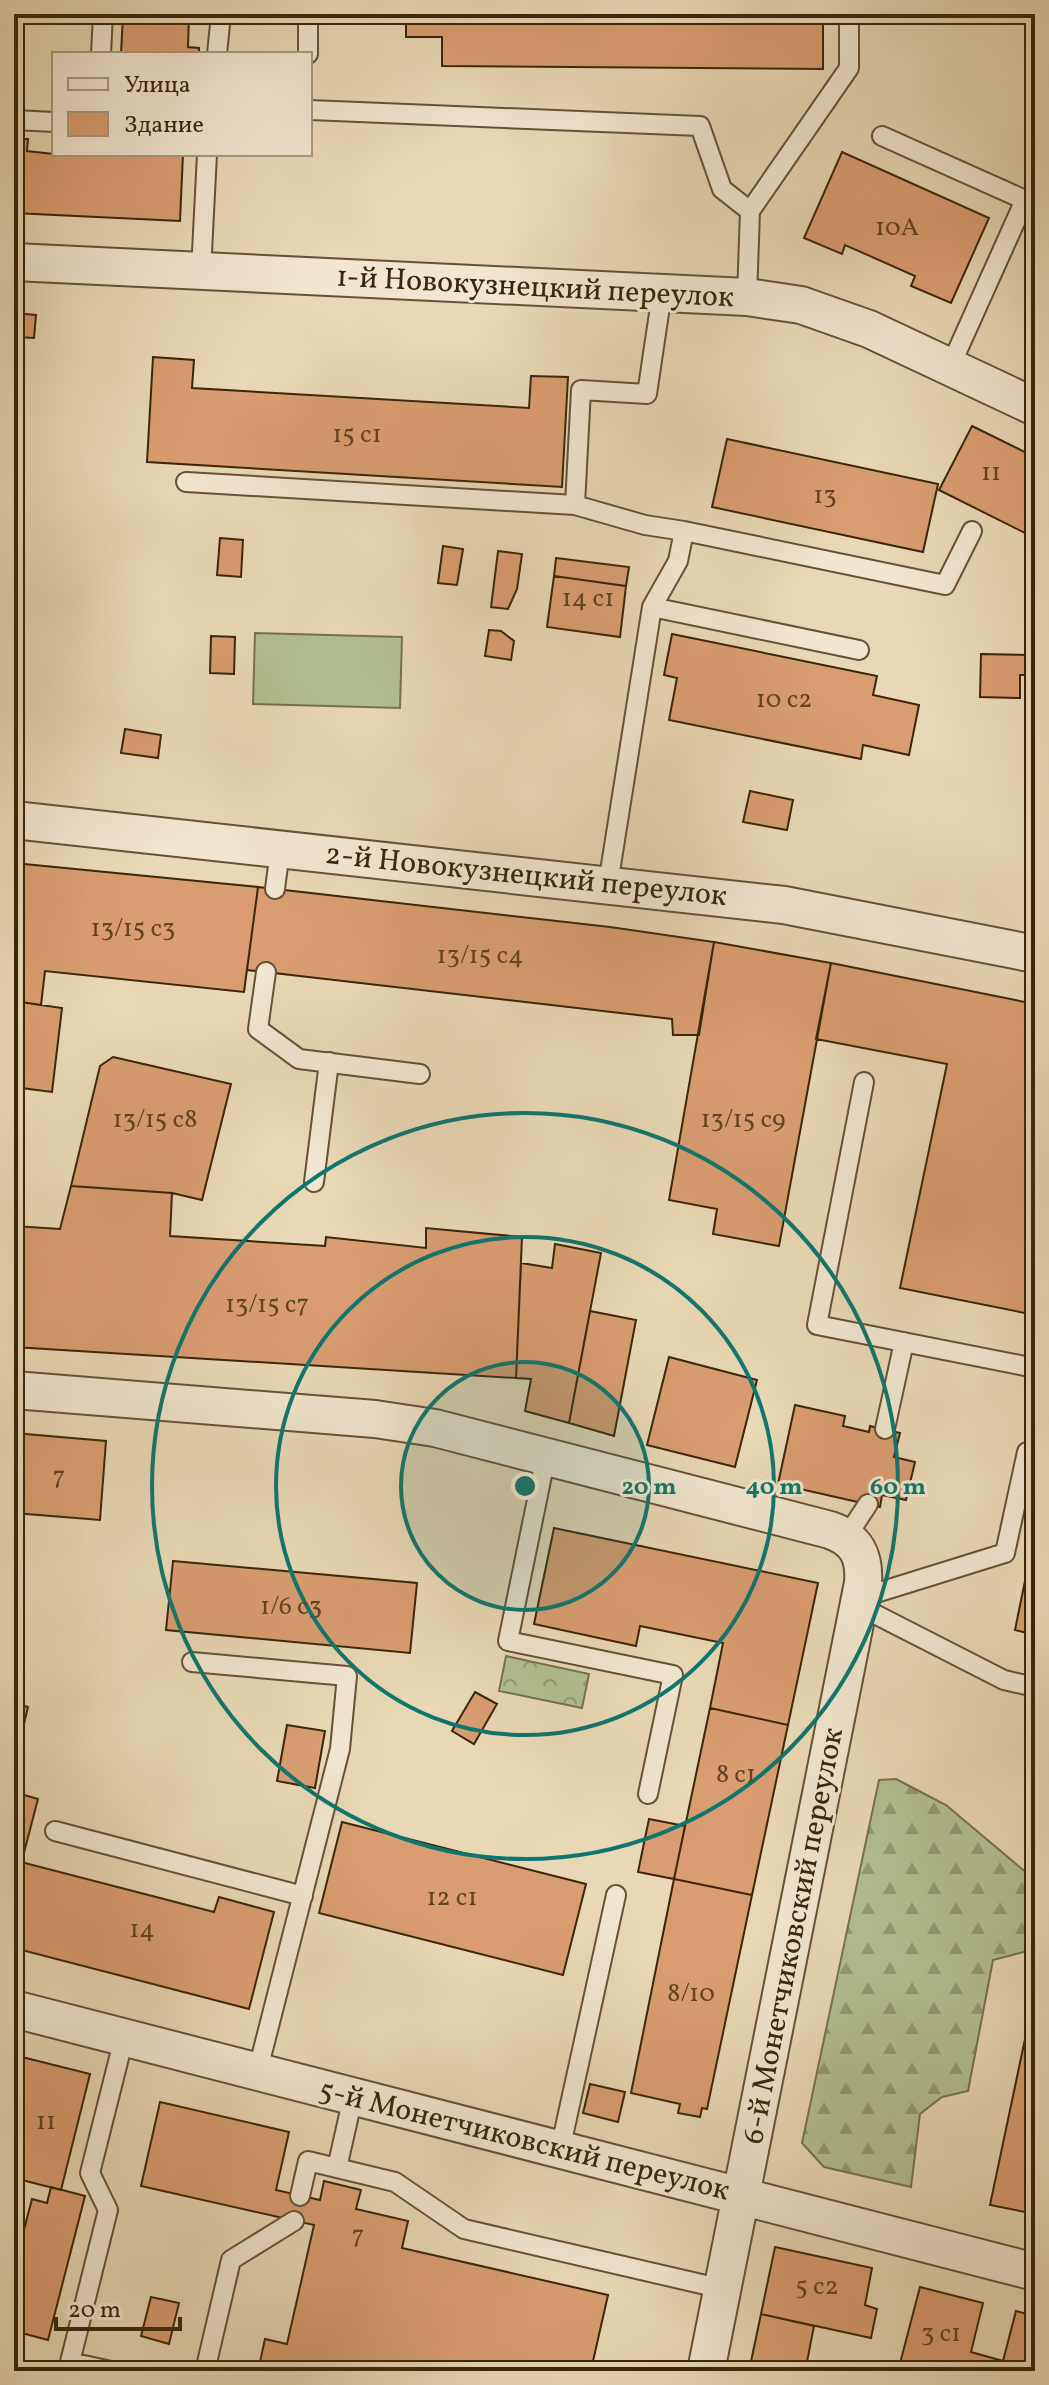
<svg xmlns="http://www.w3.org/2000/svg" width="1049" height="2385" font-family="Vollkorn,serif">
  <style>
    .forest { fill: url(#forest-firs); stroke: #76724e; stroke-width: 2 }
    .park { fill: url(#park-crowns); stroke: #76724e; stroke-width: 2 }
    .garden { fill: #b2bf91; stroke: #76724e; stroke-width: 2 }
    .building { fill: #d99d71; stroke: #39260b; stroke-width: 2 }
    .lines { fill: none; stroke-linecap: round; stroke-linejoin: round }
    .lane-casing { stroke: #655236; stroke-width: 22 }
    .street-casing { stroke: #655236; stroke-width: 40 }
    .lane { stroke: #f1e6cf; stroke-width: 18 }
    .street { stroke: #f1e6cf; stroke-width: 36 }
    .ring { fill: none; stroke: #0f766e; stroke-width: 4 }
    .labels { text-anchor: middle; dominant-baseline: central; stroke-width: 6; stroke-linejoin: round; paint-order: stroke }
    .number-label { font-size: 26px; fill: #614424 }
    .street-label { font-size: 30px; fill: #39260b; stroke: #f1e6cf }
    .centre { fill: #0f766e; stroke: #f1e6cf; stroke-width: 4 }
    .ring-label { font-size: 24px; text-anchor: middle; font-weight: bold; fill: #0f766e; stroke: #f1e6cf; stroke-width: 6; stroke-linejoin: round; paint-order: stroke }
  </style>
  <defs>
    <pattern id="forest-firs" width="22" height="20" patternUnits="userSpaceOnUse" patternTransform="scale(2)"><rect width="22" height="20" fill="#b2bf91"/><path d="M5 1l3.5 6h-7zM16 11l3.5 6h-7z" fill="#929b75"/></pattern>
    <pattern id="park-crowns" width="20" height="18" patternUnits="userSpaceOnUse" patternTransform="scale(2)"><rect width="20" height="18" fill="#b2bf91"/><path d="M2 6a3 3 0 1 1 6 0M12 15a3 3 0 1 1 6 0" fill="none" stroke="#929b75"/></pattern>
  </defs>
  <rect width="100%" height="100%" fill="#e9d8b5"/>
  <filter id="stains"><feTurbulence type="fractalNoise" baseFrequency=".0025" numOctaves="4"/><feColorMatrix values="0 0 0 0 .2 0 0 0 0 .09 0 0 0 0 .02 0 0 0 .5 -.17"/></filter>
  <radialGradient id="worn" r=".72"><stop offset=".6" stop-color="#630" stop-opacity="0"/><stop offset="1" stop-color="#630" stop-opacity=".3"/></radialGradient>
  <!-- forest -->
  <path class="forest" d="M896 1779 946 1805 1035 1880V1949L993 1960 968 2091 942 2097 920 2114 911 2187 824 2167 802 2143 879 1780Z"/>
  <!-- park -->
  <path class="park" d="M506 1656 589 1674 582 1708 499 1691Z"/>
  <!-- garden -->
  <path class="garden" d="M255 633 402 637 400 708 253 704Z"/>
  <!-- building -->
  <path class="building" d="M123 14H189L188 47 199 48V54H121Z
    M406 14H823V69L442 66V37H406Z
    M14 139H28L27 151 54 154H183L180 221 14 213Z
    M842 152 989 218 951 303 911 286 915 276 845 245 842 254 804 238Z
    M14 313 36 315 34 338 14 337Z
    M153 357 194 360 192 388 529 408 531 376 568 377 562 487 147 462Z
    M972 426 1035 457V538L939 490Z
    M727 439 938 484 923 552 712 507Z
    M220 538 243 540 241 577 217 575Z
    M443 546 463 549 457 585 438 583Z
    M498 551 522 554 517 589 508 609 491 607Z
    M556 558 629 567 626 586 554 576Z
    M554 576 626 586 620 637 547 627Z
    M489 630 501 631 514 641 511 660 485 656Z
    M672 634 877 676 873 695 919 705 909 755 863 745 861 759 669 720 677 678 664 675Z
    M211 636 235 637 234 674 210 673Z
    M981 654 1031 655V675H1020V698L980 697Z
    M125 729 161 735 158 758 121 753Z
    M750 791 793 800 787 830 743 822Z
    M14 863 258 887 244 992 45 971 41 1005 14 1001Z
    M258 887 610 927 714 942 699 1035H673L672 1019 247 970Z
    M714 942 831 963 779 1246 713 1234 717 1209 669 1200Z
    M831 963 1035 1004V1315L900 1288 947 1064 816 1039Z
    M14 1001 62 1008 52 1092 14 1087Z
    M113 1057 231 1084 202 1200 172 1193 71 1186 100 1066Z
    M71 1186 172 1193 170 1236 325 1246 326 1237 426 1248V1228L522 1237 516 1378 14 1347V1226L60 1229Z
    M555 1244 601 1253 569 1423 525 1411 531 1379 516 1378 521 1263 552 1268Z
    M590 1311 636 1320 614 1436 569 1423Z
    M669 1357 757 1380 735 1467 647 1445Z
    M795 1405 845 1416 843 1426 869 1432 870 1426 900 1433 894 1457 915 1462 906 1500 882 1495 880 1507 778 1484Z
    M14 1433 106 1441 100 1520 14 1513Z
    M554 1528 818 1583 788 1725 710 1708 723 1643 640 1626 636 1646 534 1624Z
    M1035 1532V1635L1015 1630Z
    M173 1561 417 1583 410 1653 166 1630Z
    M475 1692 497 1704 474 1744 452 1731Z
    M14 1703 28 1707 14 1766Z
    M710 1708 788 1725 752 1895 674 1879Z
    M287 1725 325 1731 315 1788 277 1781Z
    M14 1792 38 1799 14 1891Z
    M649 1819 685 1826 674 1879 638 1872Z
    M342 1822 586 1884 563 1975 319 1913Z
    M21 1862 214 1912 219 1897 274 1912 249 2009 14 1948V1891Z
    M674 1879 752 1895 707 2109 702 2108 700 2117 678 2113 680 2104 631 2093Z
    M1025 2039 1035 2041V2214L990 2205Z
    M14 2055 90 2074 61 2190 14 2178Z
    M590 2084 625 2092 618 2122 583 2113Z
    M160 2102 289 2132 276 2190 320 2200 324 2181 361 2190 356 2209 408 2221 402 2248 608 2295 591 2370 577 2367 579 2371H258L265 2339 287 2344 314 2225 141 2186Z
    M51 2187 85 2196 48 2340 14 2331V2268L32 2199 47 2203Z
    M775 2247 872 2268 865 2305 877 2309 871 2338 761 2314Z
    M920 2287 983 2303 971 2352 1003 2361 1016 2311 1035 2316V2371H898Z
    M151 2297 179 2303 169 2344 141 2336Z
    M761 2314 814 2326 806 2367 787 2363 785 2371H749Z"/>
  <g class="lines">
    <!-- lane casing -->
    <g class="lane-casing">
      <path id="lane" d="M101 54 103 14
        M217 54 221 14
        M308 54V14
        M310 110 700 126 722 189 750 211 747 297
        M14 120 54 122
        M882 136 1025 200 950 367
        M750 211 849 68V14
        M201 272 207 154
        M186 482 575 505 581 390 647 394 662 293
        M575 505 645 525 684 531
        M652 607 859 650
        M608 884 652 607 678 561 684 531 945 585 972 531
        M275 889 280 850
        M266 972 258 1029 299 1059 420 1074
        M864 1082 817 1325 1035 1368
        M314 1182 329 1062
        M885 1429 904 1342
        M546 1456 508 1641 673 1675 648 1794
        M847 1536 868 1504
        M860 1598 1005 1553 1027 1452
        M859 1606 1004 1680 1035 1687
        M192 1662 347 1676 340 1749 257 2073
        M55 1831 303 1896
        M560 2150 616 1895
        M337 2168 353 2097
        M300 2196 308 2161 395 2182 464 2229 723 2289
        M111 2371 70 2362 108 2210 90 2173 124 2038
        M205 2371 231 2260 294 2221"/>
    </g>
    <!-- street casing -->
    <g class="street-casing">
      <path id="street" d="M14 262 747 297 801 305 869 329 1035 407
        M14 820 784 905 1035 954
        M14 1390 375 1419 435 1428 830 1530C856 1539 865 1555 863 1583L706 2371
        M14 2009 1035 2272"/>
    </g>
    <!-- lane -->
    <use href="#lane" class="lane"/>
    <!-- street -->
    <use href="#street" class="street"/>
  </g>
  <!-- distance rings -->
  <circle cx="525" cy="1486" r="124" fill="#0f766e" fill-opacity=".12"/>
  <g class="ring">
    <circle cx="525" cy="1486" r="124"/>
    <circle cx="525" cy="1486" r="249"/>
    <circle cx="525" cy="1486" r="373"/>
  </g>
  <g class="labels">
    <!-- number labels -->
    <g class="number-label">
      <text x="897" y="228">10А</text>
      <text x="357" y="435">15 с1</text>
      <text x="991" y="473">11</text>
      <text x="825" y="496">13</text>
      <text x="588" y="599">14 с1</text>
      <text x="784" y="700">10 с2</text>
      <text x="133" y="929">13/15 с3</text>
      <text x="480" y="956">13/15 с4</text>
      <text x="155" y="1120">13/15 с8</text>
      <text x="743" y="1120">13/15 с9</text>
      <text x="267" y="1305">13/15 с7</text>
      <text x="59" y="1477">7</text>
      <text x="291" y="1607">1/6 с3</text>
      <text x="736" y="1775">8 с1</text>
      <text x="452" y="1898">12 с1</text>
      <text x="142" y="1930">14</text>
      <text x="691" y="1994">8/10</text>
      <text x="46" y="2122">11</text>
      <text x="358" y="2236">7</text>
      <text x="817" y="2287">5 с2</text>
      <text x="941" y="2334">3 с1</text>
    </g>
    <!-- street labels -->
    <g class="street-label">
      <text transform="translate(535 288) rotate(3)">1-й Новокузнецкий переулок</text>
      <text transform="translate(526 876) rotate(6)">2-й Новокузнецкий переулок</text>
      <text transform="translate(794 1936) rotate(-79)">6-й Монетчиковский переулок</text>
      <text transform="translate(524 2141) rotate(14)">5-й Монетчиковский переулок</text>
    </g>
  </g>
  <circle cx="525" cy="1486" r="12" class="centre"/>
  <g class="ring-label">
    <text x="649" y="1494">20 m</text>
    <text x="774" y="1494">40 m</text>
    <text x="898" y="1494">60 m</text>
  </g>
  <!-- margin -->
  <rect width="1049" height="2385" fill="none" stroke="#e9d8b5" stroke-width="48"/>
  <rect x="16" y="16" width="1017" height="2353" fill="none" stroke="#39260b" stroke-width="4"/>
  <rect x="24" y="24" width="1001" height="2337" fill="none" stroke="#39260b" stroke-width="2"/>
  <!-- legend -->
  <rect x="52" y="52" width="260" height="104" fill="#f1e6cf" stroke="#a79981" stroke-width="2"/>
  <rect x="68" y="78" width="40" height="12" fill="#f1e6cf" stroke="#a79981" stroke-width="2"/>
  <text x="124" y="92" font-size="24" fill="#39260b">Улица</text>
  <rect x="68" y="112" width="40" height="24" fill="#d99d71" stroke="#a79981" stroke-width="2"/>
  <text x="124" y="132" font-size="24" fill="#39260b">Здание</text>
  <!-- scale -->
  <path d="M56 2317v12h124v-12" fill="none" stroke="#39260b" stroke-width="4"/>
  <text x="68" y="2317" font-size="24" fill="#39260b" stroke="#f1e6cf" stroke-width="6" paint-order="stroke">20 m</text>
  <rect width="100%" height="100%" filter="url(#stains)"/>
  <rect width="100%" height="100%" fill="url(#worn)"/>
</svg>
